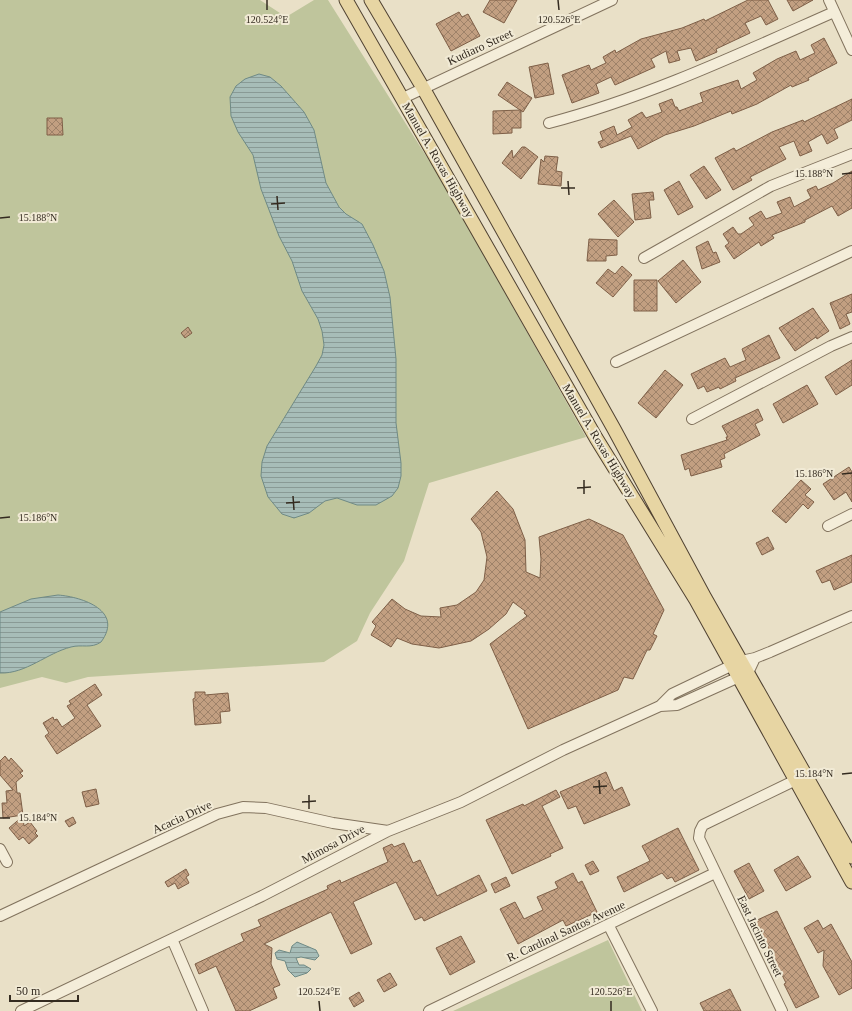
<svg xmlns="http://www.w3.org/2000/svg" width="852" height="1011" font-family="Georgia,serif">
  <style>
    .grass { fill: #bfc59c }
    .water { fill: url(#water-rules); stroke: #6f8a85 }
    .building { fill: url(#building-cross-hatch); stroke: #7e5f47 }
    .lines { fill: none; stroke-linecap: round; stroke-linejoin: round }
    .minor-casing { stroke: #82735e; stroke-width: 12 }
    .major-casing { stroke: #504232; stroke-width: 15 }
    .minor { stroke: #f4edd9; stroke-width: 10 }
    .major { stroke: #e7d5a3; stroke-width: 13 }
    .ticks { fill: none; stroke: #342b20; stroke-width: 1.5 }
    .labels { text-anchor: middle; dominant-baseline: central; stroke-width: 4; stroke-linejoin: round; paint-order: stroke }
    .street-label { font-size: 12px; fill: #342b20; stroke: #f1ead5 }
    .ticks-label { font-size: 10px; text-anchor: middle; fill: #342b20; stroke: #f1ead5; stroke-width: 4; stroke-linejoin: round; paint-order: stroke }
  </style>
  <defs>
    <pattern id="water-rules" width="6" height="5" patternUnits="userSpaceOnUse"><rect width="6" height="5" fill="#a7bdb8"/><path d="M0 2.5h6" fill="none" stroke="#899a95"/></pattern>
    <pattern id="building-cross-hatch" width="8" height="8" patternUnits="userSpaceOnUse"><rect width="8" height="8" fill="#c29f81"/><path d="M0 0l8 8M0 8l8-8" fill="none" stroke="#9e8269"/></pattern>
  </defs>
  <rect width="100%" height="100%" fill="#e9e0c7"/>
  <!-- grass -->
  <path class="grass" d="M0 0H260L286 17 314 0H328L445 186 586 437 429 483 404 561 370 613 357 641 324 662 88 677 66 683 42 677 0 688Z
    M608 940 642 1011H453Z"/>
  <!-- water -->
  <path class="water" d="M259 74 270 77 281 86 304 112 314 130 326 183 339 207 346 214 362 224 373 245 384 271 390 297 396 359V423L401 463V476L398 488 392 496 376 505H357L337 498 325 501 309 513 294 518 282 514 268 497 261 476 262 462 267 446 316 366 322 355 324 345 322 331 318 319 302 291 292 261 279 236 261 189 253 155 238 132 231 116 230 97 236 86 245 79Z
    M58 595C83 597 124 611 101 642 91 649 82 644 71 647 47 653 26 674 0 673V612L31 599Z
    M297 942 316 950 319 956 315 960 301 957 296 958 299 965H304L311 969 307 973 295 977 288 970 285 961 277 959 275 953 279 950 290 953 292 946Z"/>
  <!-- building -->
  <path class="building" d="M490 0H517L504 23 483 12Z
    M748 0H768L778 19 766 25 761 16 745 23 750 33 716 49 717 52 696 61 691 48 677 51 680 60 669 63 666 51 651 59 655 67 615 85 611 77 596 84 599 93 572 103 562 75 589 65 591 70 606 63 603 57 615 50 616 53 641 39 682 28 704 19 705 21Z
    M787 0H813L793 11Z
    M459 12 462 17 468 14 480 36 451 51 436 24Z
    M824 38 837 63 808 78 809 80 792 87 791 85 757 104 732 114 731 111 694 126 665 135 638 149 631 136 601 148 598 142 603 140 600 132 614 126 617 135 632 127 628 120 642 112 646 118 662 112 659 104 672 99 675 107H677L679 111 703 102 700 93 714 88 738 80 741 89 757 80 753 73 777 59 796 51 800 60 815 53 811 45Z
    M548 63 554 94 535 98 529 67Z
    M507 82 532 98 523 112 498 95Z
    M852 99V120L834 129 838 138 827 144 822 134 808 142 812 151 800 156 794 141 779 147 786 159 750 177 752 180 733 190 715 158 734 148 736 151 772 132 803 120 804 122Z
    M521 110V128H512V133L493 134V111Z
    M47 118H62L63 135H47Z
    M522 147H525L538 157 521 179 502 163 512 150 513 158Z
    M545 156 558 157 556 171 562 172 561 186 538 184 541 159 544 162Z
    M704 166 721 190 706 199 690 175Z
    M852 171V208L838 216 832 206 805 220V222L772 235 774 238 761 246 759 242 734 259 725 246 729 243 723 234 733 227 738 234H741L754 225 749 218 761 211 766 219 782 213 777 202 790 197 794 207 811 198 807 190 816 186 818 190 833 183Z
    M679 181 693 207 678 215 664 190Z
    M653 192 654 200H649L651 218 635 220 632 194Z
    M614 200 634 222 618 237 598 214Z
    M589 239 617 240V255L606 256V261H587Z
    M708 241 713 253 716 252 720 262 702 269 696 247Z
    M683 260 701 282 676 303 658 281Z
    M622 266 632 275 613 297 596 283 608 269 615 274Z
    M634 280H657V311H634Z
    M852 294V312L846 314 850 324 840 329 830 303Z
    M813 308 829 331 817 339 816 337 795 351 779 328Z
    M188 327 192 333 185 338 181 333Z
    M769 335 780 358 735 378 736 381 720 389 719 387 707 392 704 386 698 389 691 374 725 358 730 367 746 360 742 349Z
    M852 360V385L836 395 825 377Z
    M665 370 683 385 656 418 638 403Z
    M807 385 818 404 783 423 773 404Z
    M758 409 763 420 755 424 760 435 724 454 725 458 720 460 722 467 691 476 689 468 685 470 681 455 727 440 726 437H728L722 426Z
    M849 467 852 472V502L846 492 834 500 823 484Z
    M801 480 811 489 805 495 814 502 808 509 803 504 786 523 772 511Z
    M497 491 513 509 525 540 526 572 540 578 541 559 539 537 589 519 623 535 664 610 653 634 657 636 650 650H647L633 679 624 677 618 690 528 729 490 644 527 616 524 613 525 611 513 602 506 614 489 629 471 641 439 648 412 644 397 638 391 647 371 635 376 626 372 622 392 599 405 609 421 616 441 617 440 608 457 605 476 592 484 580 487 557 481 532 471 519Z
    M768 537 774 549 762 555 756 543Z
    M852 555V582L834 590 830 580 822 583 816 571Z
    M95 684 102 695 87 705 101 726 57 754 45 736 49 733 43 723 53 717 54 720 57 719 62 727 75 718 67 706 71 704 69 701Z
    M195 692H205V695L228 693 230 711 220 712 221 723 195 725 193 699 195 698Z
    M5 756 9 761 11 758 23 771 20 773 23 776 16 782 17 793H20L23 815 3 818 2 803H7L6 791 13 790 0 775V761Z
    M606 772 614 791 622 787 630 805 584 824 576 806 568 809 560 792Z
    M96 789 99 804 86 807 82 792Z
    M556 790 560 797 542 806 563 848 550 854 551 856 512 874 486 820 523 804 524 806Z
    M23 816 24 826 30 822 37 831 35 833 38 836 29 844 23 837 19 840 9 828Z
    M73 817 76 823 69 827 65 821Z
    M678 828 699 870 675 882 672 877 667 879 662 873 624 892 617 877 650 861 642 846Z
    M404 843 413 863 420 860 437 896 479 875 487 891 424 921 422 917 415 920 396 882 353 902 372 944 351 954 331 912 264 944 272 948 271 964 280 985 273 988 277 998 249 1011H236L216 966 199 974 195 964 244 941 241 934 261 926 258 920 328 889 327 886 340 880 341 883 388 862 383 848 392 844 394 847Z
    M798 856 811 877 786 891 774 870Z
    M593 861 599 871 590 875 585 865Z
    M749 863 764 891 749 899 734 871Z
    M186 869 189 875 186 877 189 883 178 889 175 883 168 887 165 882Z
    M573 873 578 883 582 881 597 912 566 926 563 920 518 944 500 909 515 902 524 919 543 910 537 897 558 888 555 882Z
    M506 877 510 886 495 893 491 884Z
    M777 911 819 997 796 1008 784 984 786 983 755 921Z
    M818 920 823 929 831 924 852 962V988L839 995 823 966 824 950 818 953 804 928Z
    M461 936 475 962 450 975 436 948Z
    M390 973 397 985 384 992 377 980Z
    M730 989 741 1011H704L700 1003Z
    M359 992 364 1001 354 1007 349 998Z"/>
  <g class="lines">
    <!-- minor casing -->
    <g class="minor-casing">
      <path id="minor" d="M829 0 852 50
        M403 98 612 0
        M549 123C648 97 741 53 834 12
        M644 258 771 186 852 154
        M616 362 852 251
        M692 419 831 346 852 337
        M828 526 852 514
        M660 706 672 694 741 661 755 658 770 652 852 616
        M0 849 7 862
        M0 916 217 814 243 807 266 808 333 823 388 831
        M609 926 652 1011
        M172 939 203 1011
        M21 1011 262 896 388 831 461 802 563 750 660 706 677 705 739 677 748 673 755 658
        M429 1011 715 873
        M782 1011 699 838 700 831 703 825 802 777"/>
    </g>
    <!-- major casing -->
    <g class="major-casing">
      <path id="major" d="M346 0 596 438 696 600 852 882
        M371 0 423 88 614 429 704 596 852 857"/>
    </g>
    <!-- minor -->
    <use href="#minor" class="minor"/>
    <!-- major -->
    <use href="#major" class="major"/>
  </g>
  <!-- ticks -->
  <path class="ticks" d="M267 0V10M558 0 559 10M842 174 852 173M568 181 569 195M561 188H575M277 196 278 210M271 204 285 203M0 218 10 217M842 474 852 473M584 480V494M577 488 591 487M293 496 294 510M286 503 300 502M0 518 10 517M842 774 852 773M599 780 600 794M593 787 607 786M309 795V809M302 802 316 801M0 818H10M319 1001 320 1011M611 1001V1011"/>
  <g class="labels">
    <!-- street labels -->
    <g class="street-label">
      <text transform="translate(480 47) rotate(-25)">Kudiaro Street</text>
      <text transform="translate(438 160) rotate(60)">Manuel A. Roxas Highway</text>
      <text transform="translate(599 441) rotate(59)">Manuel A. Roxas Highway</text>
      <text transform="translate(182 817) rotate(-25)">Acacia Drive</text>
      <text transform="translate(333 844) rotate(-28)">Mimosa Drive</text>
      <text transform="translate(566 931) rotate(-25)">R. Cardinal Santos Avenue</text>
      <text transform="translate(760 936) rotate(64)">East Jacinto Street</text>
    </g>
  </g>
  <g class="ticks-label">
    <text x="267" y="23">120.524°E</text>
    <text x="559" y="23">120.526°E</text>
    <text x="814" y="177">15.188°N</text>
    <text x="38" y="221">15.188°N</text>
    <text x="814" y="477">15.186°N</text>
    <text x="38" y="521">15.186°N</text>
    <text x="814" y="777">15.184°N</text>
    <text x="38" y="821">15.184°N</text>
    <text x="319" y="995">120.524°E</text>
    <text x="611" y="995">120.526°E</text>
  </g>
  <!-- scale -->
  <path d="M10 995v6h68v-6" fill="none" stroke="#342b20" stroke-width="2"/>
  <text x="16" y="995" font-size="12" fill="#342b20" stroke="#f1ead5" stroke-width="3" paint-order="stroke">50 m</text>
</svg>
